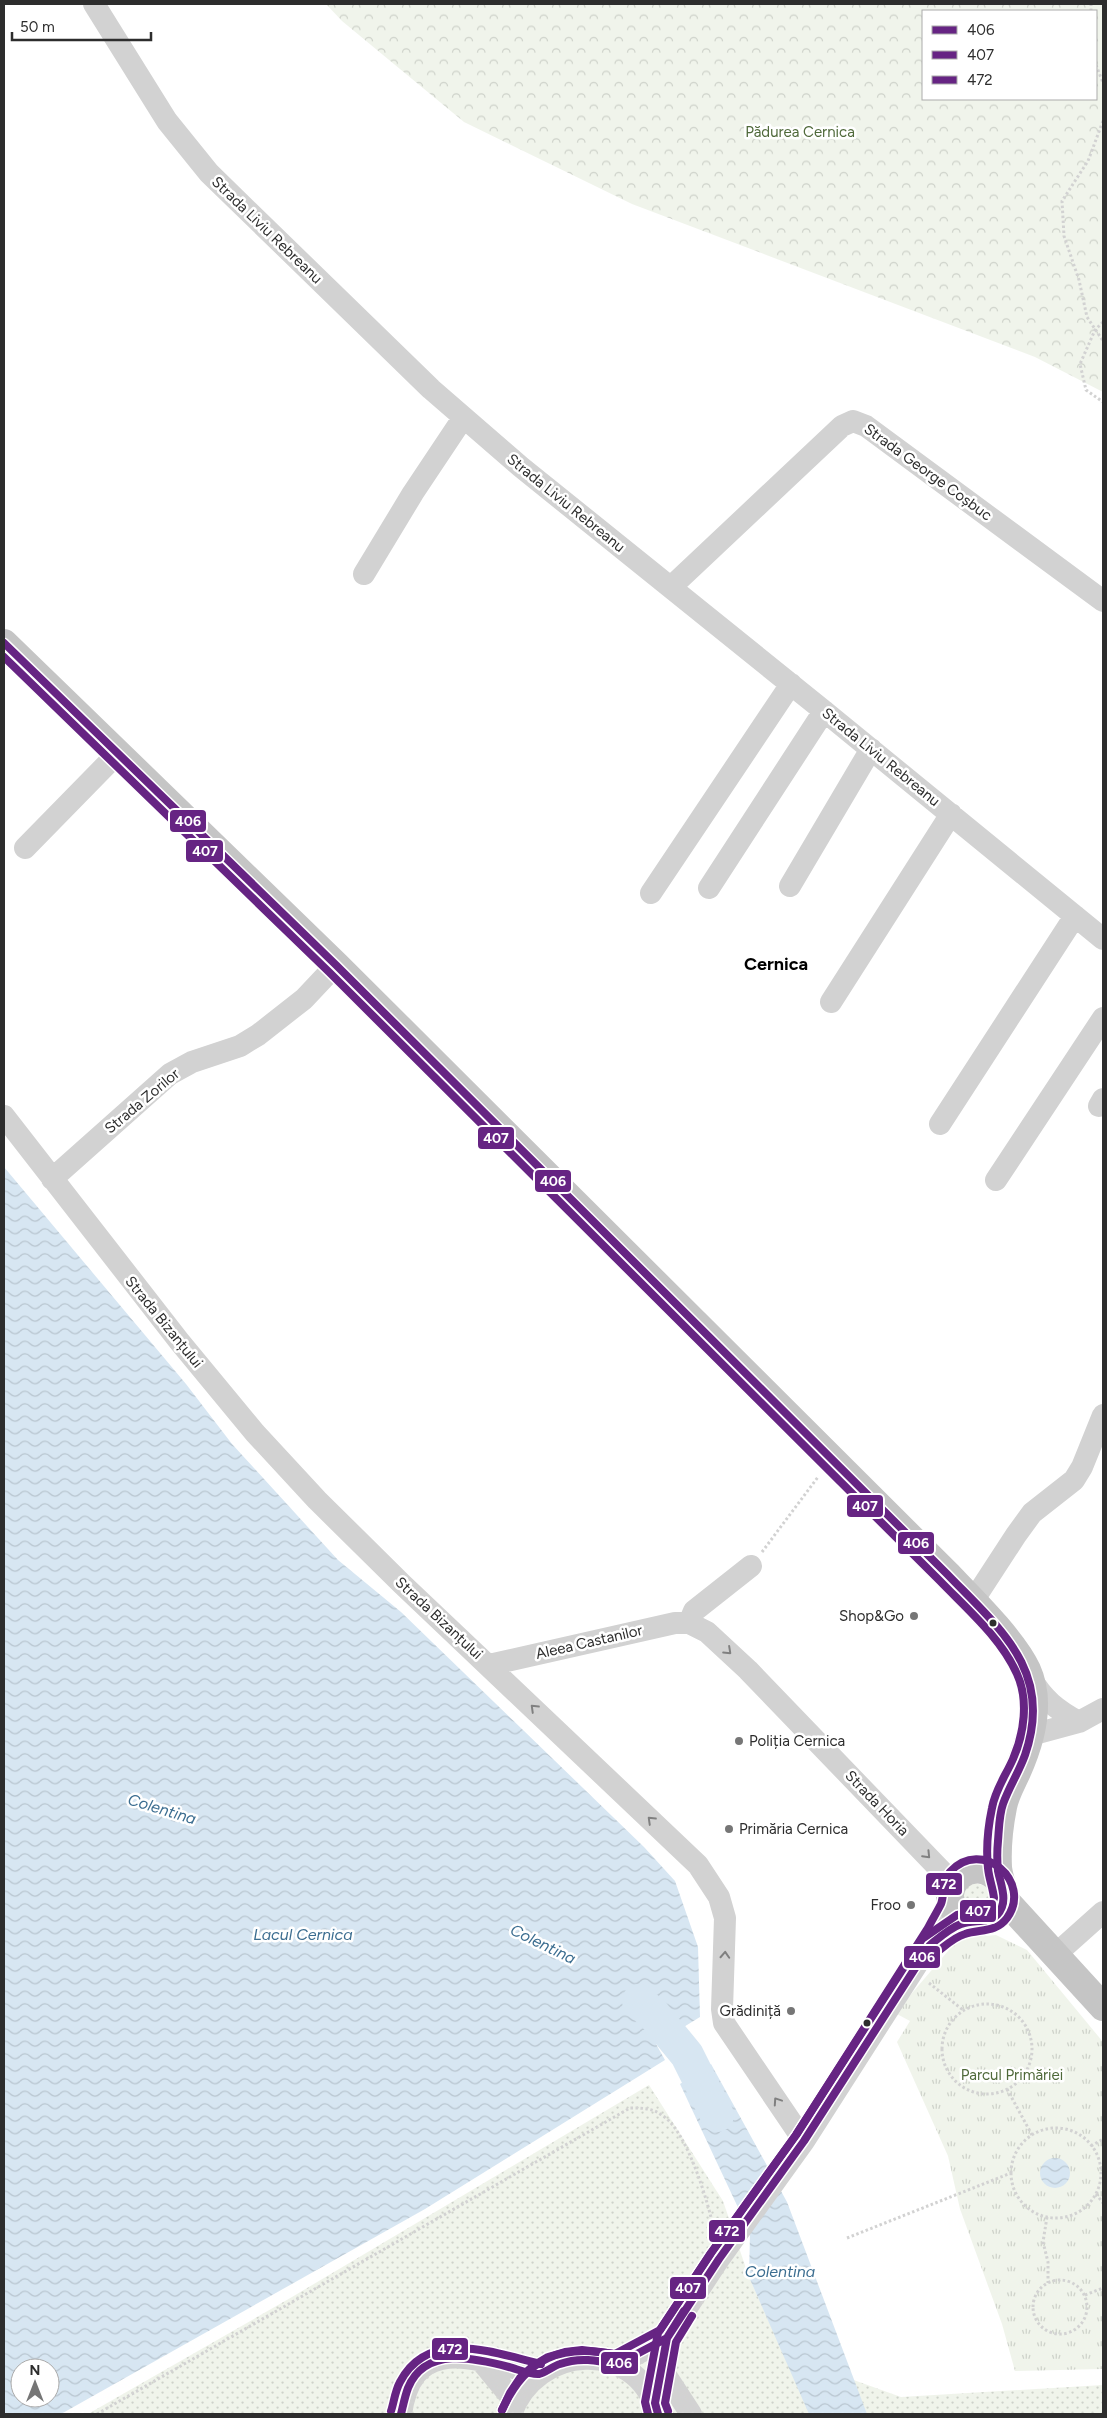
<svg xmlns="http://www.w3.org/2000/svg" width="1107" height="2418" font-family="Figtree,sans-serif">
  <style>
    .grass { fill: url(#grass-dots) }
    .forest { fill: url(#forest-crowns); fill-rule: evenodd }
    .park { fill: url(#park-tufts) }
    .water { fill: url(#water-waves); fill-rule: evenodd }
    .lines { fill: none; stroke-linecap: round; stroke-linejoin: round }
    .river { stroke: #d7e6f2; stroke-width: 34 }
    .path { stroke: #d2d2d2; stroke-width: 3; stroke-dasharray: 2.5 2.5; stroke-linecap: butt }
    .minor { stroke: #d2d2d2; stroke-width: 22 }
    .major { stroke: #c5c5c5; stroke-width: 28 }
    .bus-1-casing { stroke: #fff; stroke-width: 11 }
    .bus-2-casing { stroke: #fff; stroke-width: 11 }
    .bus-3-casing { stroke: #fff; stroke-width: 11 }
    .bus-1 { stroke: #662483; stroke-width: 8 }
    .bus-2 { stroke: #662483; stroke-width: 8 }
    .bus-3 { stroke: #662483; stroke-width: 8 }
    .oneway { stroke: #808080 }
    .poi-dot { fill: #767676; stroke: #fff; stroke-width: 2 }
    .bus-dot { fill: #2d2d2d; stroke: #fff; stroke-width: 2 }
    .labels { text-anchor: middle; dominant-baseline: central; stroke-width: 5; stroke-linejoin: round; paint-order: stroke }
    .park-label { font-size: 15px; fill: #4f693a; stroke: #fff }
    .street-label { font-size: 15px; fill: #2d2d2d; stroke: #fff }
    .poi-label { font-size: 15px; fill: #2d2d2d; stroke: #fff; text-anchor: end }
    .water-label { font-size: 16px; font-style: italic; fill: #3b6d90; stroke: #fff }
    .quarter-label { font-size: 18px; font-weight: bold; fill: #000; stroke: #fff }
    .line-badge { stroke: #fff; stroke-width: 2 }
    .badge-label { font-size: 14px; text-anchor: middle; font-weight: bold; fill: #fff }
  </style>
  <defs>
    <pattern id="grass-dots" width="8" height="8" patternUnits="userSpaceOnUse" patternTransform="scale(1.25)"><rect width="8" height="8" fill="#f0f4eb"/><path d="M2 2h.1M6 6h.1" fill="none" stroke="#ced2ca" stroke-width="1.8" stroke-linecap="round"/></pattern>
    <pattern id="forest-crowns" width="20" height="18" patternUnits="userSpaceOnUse" patternTransform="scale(1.25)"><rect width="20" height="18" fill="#f0f4eb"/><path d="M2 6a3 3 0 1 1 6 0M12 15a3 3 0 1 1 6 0" fill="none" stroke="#ced2ca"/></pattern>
    <pattern id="park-tufts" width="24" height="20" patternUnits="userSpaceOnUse" patternTransform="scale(1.25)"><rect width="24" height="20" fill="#f0f4eb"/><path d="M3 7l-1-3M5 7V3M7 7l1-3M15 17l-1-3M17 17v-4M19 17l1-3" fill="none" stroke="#ced2ca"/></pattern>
    <pattern id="water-waves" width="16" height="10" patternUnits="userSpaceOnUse" patternTransform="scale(1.25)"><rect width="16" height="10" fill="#d7e6f2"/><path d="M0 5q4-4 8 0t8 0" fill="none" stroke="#b9c6d0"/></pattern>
  </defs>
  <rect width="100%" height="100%" fill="#fff"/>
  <!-- grass -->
  <path class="grass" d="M972 1882 989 1887 992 1896 985 1908 971 1909 964 1903V1888Z
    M649 2085 723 2201 749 2277 784 2355 901 2397 1103 2385V2414H88L292 2297Z"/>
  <!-- forest -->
  <path class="forest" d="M326 4H1103V392L1035 357 632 204 464 122 342 21ZM923 11H1096V99H923Z"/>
  <!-- park -->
  <path class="park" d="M996 1935 1027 1950 1103 2042V2369L1015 2371 1002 2324 960 2209 948 2156 897 2042 910 2021 895 2013 954 1944 965 1938Z"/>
  <!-- water -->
  <path class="water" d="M4 1167 186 1384 232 1444 338 1560 401 1612 644 1847 675 1881 698 1947 700 2017 656 2044 665 2060 425 2209 61 2414H4ZM20 2368H50V2398H20Z
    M711 2064 787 2202 867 2414H809L749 2277 750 2233 680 2084Z
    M1040 2173a15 15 0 1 1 30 0a15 15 0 1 1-30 0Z"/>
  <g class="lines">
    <!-- river -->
    <path class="river" d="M639 2001 655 2016 687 2055 717 2115"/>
    <!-- path -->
    <path class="path" d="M1091 11V4
      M1096 65 1103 83
      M1103 121 1088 161 1062 201 1064 236 1079 280 1087 317 1103 341
      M1103 322 1095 330 1080 364 1086 390 1103 402
      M762 1552 818 1477
      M929 1983 963 2010
      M942 2049a45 45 0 1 1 90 0a45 45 0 1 1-90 0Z
      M1007 2089 1032 2135
      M1011 2173a45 45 0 1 1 90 0a45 45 0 1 1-90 0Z
      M1091 2146 1103 2139
      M1096 2194 1103 2203
      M1047 2217 1043 2242 1048 2262V2283
      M847 2238 1011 2173
      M1033 2307a27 27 0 1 1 54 0a27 27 0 1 1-54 0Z
      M1085 2295 1103 2288
      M97 2414 630 2108C643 2108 653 2108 663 2116 687 2131 709 2204 714 2231"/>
    <!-- minor -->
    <path class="minor" d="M94 4 167 121 209 173 431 389 521 467 824 711 1103 939
      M364 574 413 493 463 418
      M671 587 842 426 853 421 866 426 1103 601
      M25 848 117 754
      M790 886 871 749
      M709 888 824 711
      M651 893 791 684
      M831 1002 951 814
      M1099 1106 1103 1099
      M4 1116 179 1341 255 1433 317 1500 402 1584 698 1865 719 1897 725 1918 722 2009 724 2023 804 2141
      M940 1124 1075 916
      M52 1179 170 1074 192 1062 240 1046 258 1035 304 999 336 965
      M996 1180 1103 1018
      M973 1601 1016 1535 1032 1513 1074 1480 1082 1467 1103 1415
      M689 1623 694 1611 751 1566
      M489 1665 675 1623H689L707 1632 748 1670 953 1883
      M1031 1678C1043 1699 1057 1710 1079 1722
      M1031 1735 1079 1722 1103 1709
      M1056 1954 1103 1912
      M482 2362 515 2402
      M616 2365 667 2338
      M661 2368 691 2414
      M655 2403 667 2338 719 2259 804 2141 937 1933 952 1904
      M401 2414C413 2329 481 2362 539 2374
      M511 2414C536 2344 635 2338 657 2411"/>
    <!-- major -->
    <path class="major" d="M4 643 336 965 947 1574C971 1599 1013 1640 1027 1670 1042 1703 1031 1741 1017 1772 1012 1783 1005 1795 1003 1807 999 1827 997 1847 998 1867 999 1881 1008 1894 1001 1907 994 1924 969 1928 957 1914 934 1886 973 1852 999 1880
      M1004 1899 1103 2007"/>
    <!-- bus-1 casing -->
    <g class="bus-1-casing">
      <path id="bus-1" d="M4 643 336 965 947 1574C1000 1629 1054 1671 1025 1755 1019 1772 1009 1787 1003 1804 999 1815 999 1829 998 1841 997 1851 997 1861 998 1871 1001 1886 1009 1902 997 1915 988 1924 973 1919 961 1924 950 1928 940 1937 930 1945L804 2141 719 2259 667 2338 616 2365C597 2360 579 2357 560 2364 553 2366 545 2373 539 2374 531 2375 517 2369 509 2367 475 2358 425 2346 408 2388 405 2396 403 2406 401 2414
        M658 2414 655 2403 667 2338 684 2311"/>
    </g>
    <!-- bus-2 casing -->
    <g class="bus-2-casing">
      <path id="bus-2" d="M4 657 329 972 940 1581C967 1609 1001 1638 1017 1674 1029 1700 1024 1734 1013 1759 1006 1775 995 1790 992 1808 988 1827 986 1849 988 1868 989 1879 993 1888 994 1898L992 1905 988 1909 957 1915 922 1939 796 2135 711 2253 660 2330 615 2354 582 2350 565 2352 548 2357 533 2366 520 2378 510 2393 502 2410
        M668 2411 665 2403 676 2342 692 2316"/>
    </g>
    <!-- bus-3 casing -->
    <g class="bus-3-casing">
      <path id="bus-3" d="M502 2410C526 2357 562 2343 618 2355
        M391 2411C394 2402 395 2391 400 2382 429 2327 494 2353 541 2364
        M648 2414 645 2402 658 2333 711 2253 796 2135 928 1928C932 1920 937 1912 941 1904 945 1893 941 1882 950 1872 982 1837 1033 1882 1007 1918 996 1933 980 1929 965 1934 954 1937 945 1946 936 1953"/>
    </g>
    <!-- bus-1 -->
    <use href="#bus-1" class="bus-1"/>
    <!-- bus-2 -->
    <use href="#bus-2" class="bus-2"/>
    <!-- bus-3 -->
    <use href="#bus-3" class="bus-3"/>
  </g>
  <!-- one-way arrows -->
  <defs><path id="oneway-chevron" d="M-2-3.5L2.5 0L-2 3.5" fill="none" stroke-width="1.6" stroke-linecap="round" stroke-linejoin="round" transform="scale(1.25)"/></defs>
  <g class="oneway">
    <use href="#oneway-chevron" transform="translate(728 1651) rotate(43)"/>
    <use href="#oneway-chevron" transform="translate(534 1708) rotate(-136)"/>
    <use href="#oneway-chevron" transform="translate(651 1820) rotate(-136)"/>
    <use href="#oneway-chevron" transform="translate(927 1855) rotate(46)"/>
    <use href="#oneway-chevron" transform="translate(725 1955) rotate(-87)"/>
    <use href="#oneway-chevron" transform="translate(777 2101) rotate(-124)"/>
  </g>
  <!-- markers -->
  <g class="poi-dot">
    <circle cx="914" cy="1616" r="5"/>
    <circle cx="739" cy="1741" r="5"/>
    <circle cx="729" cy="1829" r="5"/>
    <circle cx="911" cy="1905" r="5"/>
    <circle cx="791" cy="2011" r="5"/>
  </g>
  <g class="bus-dot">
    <circle cx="993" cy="1623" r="4.5"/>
    <circle cx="867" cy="2023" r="4.5"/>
  </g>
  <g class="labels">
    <!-- park labels -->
    <g class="park-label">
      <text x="800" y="132">Pădurea Cernica</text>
      <text x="1012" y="2075">Parcul Primăriei</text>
    </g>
    <!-- street labels -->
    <g class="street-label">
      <text transform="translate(267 230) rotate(44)">Strada Liviu Rebreanu</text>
      <text transform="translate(928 472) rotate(36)">Strada George Coșbuc</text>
      <text transform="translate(566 503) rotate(39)">Strada Liviu Rebreanu</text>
      <text transform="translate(881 757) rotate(39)">Strada Liviu Rebreanu</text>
      <text transform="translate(142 1101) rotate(-40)">Strada Zorilor</text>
      <text transform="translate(164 1322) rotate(51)">Strada Bizanțului</text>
      <text transform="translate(439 1618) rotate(43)">Strada Bizanțului</text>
      <text transform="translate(589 1642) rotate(-13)">Aleea Castanilor</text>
      <text transform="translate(877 1803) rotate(46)">Strada Horia</text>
    </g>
    <!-- poi labels -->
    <g class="poi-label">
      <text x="904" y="1616">Shop&amp;Go</text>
      <text x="749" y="1741" text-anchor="start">Poliția Cernica</text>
      <text x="739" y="1829" text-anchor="start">Primăria Cernica</text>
      <text x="901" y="1905">Froo</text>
      <text x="781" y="2011">Grădiniță</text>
    </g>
    <!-- water labels -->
    <g class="water-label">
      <text transform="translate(162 1809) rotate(17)">Colentina</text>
      <text x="303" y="1934">Lacul Cernica</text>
      <text transform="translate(543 1944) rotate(26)">Colentina</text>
      <text x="780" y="2271">Colentina</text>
    </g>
    <!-- quarter labels -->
    <g class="quarter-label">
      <text x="776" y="964">Cernica</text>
    </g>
  </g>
  <g class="line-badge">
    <rect x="169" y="809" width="38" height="24" rx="5" fill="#662483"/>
    <rect x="185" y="839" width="39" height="24" rx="5" fill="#662483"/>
    <rect x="477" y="1126" width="38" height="24" rx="5" fill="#662483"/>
    <rect x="534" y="1169" width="38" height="24" rx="5" fill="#662483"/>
    <rect x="846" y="1494" width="38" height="24" rx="5" fill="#662483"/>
    <rect x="897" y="1531" width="38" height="24" rx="5" fill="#662483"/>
    <rect x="925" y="1872" width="38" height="24" rx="5" fill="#662483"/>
    <rect x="959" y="1899" width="38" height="24" rx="5" fill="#662483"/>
    <rect x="903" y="1945" width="38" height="24" rx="5" fill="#662483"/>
    <rect x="708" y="2219" width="38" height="24" rx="5" fill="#662483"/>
    <rect x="669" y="2276" width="38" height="24" rx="5" fill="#662483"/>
    <rect x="431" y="2337" width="38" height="24" rx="5" fill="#662483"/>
    <rect x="600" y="2351" width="39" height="24" rx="5" fill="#662483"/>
  </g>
  <g class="badge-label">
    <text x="188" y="826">406</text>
    <text x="205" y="856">407</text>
    <text x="496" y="1143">407</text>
    <text x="553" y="1186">406</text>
    <text x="865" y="1511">407</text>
    <text x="916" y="1548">406</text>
    <text x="944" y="1889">472</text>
    <text x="978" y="1916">407</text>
    <text x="922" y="1962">406</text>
    <text x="727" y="2236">472</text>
    <text x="688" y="2293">407</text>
    <text x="450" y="2354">472</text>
    <text x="619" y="2368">406</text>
  </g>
  <!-- border -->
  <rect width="1107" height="2418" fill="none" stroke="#2d2d2d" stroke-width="10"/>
  <!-- legend -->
  <rect x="922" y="10" width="175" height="90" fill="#ffffff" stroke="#ababab"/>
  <rect x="932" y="26" width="25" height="8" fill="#662483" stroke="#ababab"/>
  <text x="967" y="35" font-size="15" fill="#2d2d2d">406</text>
  <rect x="932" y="51" width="25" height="8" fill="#662483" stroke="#ababab"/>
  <text x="967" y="60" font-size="15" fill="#2d2d2d">407</text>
  <rect x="932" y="76" width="25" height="8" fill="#662483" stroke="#ababab"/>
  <text x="967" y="85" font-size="15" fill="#2d2d2d">472</text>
  <!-- north arrow -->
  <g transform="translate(35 2383)"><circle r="24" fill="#ffffff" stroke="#ababab"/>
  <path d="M0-4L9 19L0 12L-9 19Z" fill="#767676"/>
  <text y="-8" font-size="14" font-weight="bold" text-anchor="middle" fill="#2d2d2d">N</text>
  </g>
  <!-- scale -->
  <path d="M12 32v8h139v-8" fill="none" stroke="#2d2d2d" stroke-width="2.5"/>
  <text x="20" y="32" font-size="15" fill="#2d2d2d" stroke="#ffffff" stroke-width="4" paint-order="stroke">50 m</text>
</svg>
